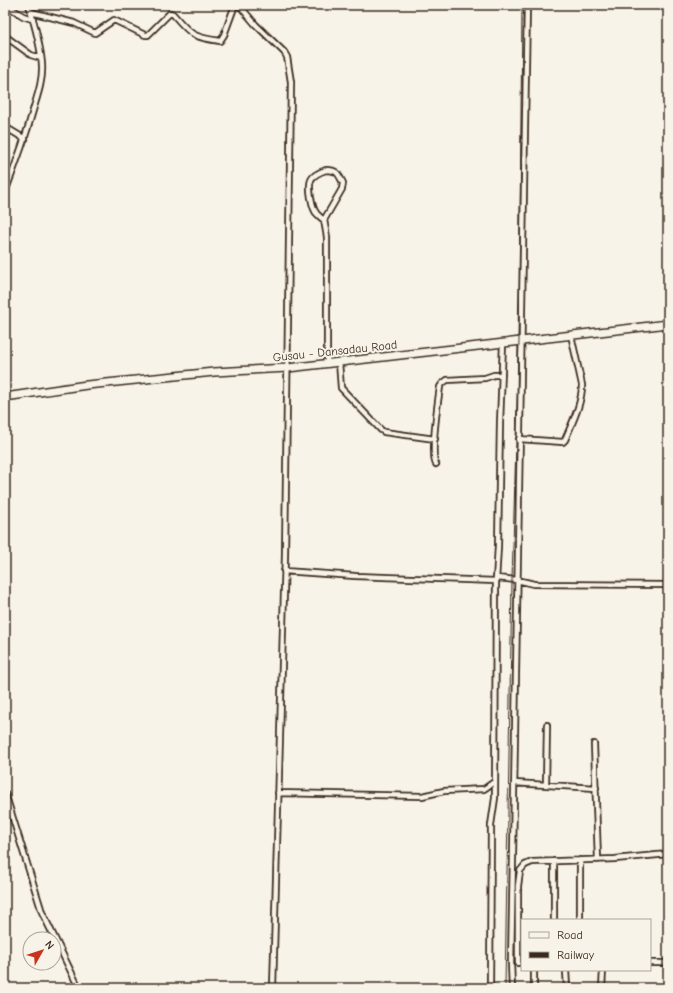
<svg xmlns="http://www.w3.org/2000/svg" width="673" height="993" font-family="'Comic Neue',sans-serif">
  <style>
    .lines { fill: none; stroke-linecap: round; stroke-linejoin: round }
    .street-casing { stroke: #3b2a1e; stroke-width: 8 }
    .primary-casing { stroke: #3b2a1e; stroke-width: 10 }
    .street { stroke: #f7f3e8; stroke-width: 4.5 }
    .primary { stroke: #f7f3e8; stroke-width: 7 }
    .rail { stroke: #3b2a1e; stroke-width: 1 }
    .labels { text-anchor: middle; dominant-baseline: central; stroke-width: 4; stroke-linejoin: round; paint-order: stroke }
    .street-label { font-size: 12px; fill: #3b2a1e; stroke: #f7f3e8 }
  </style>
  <rect width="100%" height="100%" fill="#f7f3e8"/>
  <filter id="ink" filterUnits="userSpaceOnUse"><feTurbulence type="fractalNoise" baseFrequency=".025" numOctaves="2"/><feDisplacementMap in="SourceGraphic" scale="8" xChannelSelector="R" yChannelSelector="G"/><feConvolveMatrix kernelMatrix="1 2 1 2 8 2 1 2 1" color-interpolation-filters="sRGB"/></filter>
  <g filter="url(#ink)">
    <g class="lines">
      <!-- street casing -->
      <g class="street-casing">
        <path id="street" d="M6 5 23 16 32 19
          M239 5 256 25 284 52 287 57 291 82 285 555 273 988
          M31 12 74 23 95 33 114 20 145 35H148L170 13 173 14C191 35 192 37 220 41L224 35 235 5
          M5 36 31 55 41 58
          M5 127 25 139
          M326 170C337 170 338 173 343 183L342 189 324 220C321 218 319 216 317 214 312 209 308 187 311 180 313 175 320 172 326 170Z
          M5 192C16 164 26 136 34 107 38 94 43 79 42 65 41 45 34 24 29 5
          M324 220 327 237V363
          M339 362 341 388 381 430 384 432 435 439
          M519 439 563 442 565 440C572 423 582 404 582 385L571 335
          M436 464C430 455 438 401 440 387L442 384 447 380 485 378 494 375H502
          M284 571 355 576 496 581
          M496 578 517 580 534 584 668 585
          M667 737 668 735
          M594 744 598 860
          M514 783 596 788
          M546 785 547 725
          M5 793 42 912 79 988
          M278 793 422 796 444 791 484 789 494 782
          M554 920V861
          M580 920V860
          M518 963V886L520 871 525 865 532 862 615 859 668 854
          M650 963H668
          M566 970 567 988
          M490 988 491 825 495 798 496 581 498 546 500 423 503 343
          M512 988 511 963 513 855 527 5
          M534 988V970
          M602 988 603 970"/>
      </g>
      <!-- primary casing -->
      <g class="primary-casing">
        <path id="primary" d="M5 397 87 385 214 372 288 368 668 324"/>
      </g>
      <!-- street -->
      <use href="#street" class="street"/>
      <!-- primary -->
      <use href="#primary" class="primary"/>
      <!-- rail -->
      <path class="rail" d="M505 988 512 580 519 341 522 5"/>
    </g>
  </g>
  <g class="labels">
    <!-- street labels -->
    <g class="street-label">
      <text transform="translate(335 351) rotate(-6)">Gusau - Dansadau Road</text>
    </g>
  </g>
  <!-- margin -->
  <rect width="673" height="993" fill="none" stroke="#f7f3e8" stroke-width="20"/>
  <rect x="10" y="10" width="653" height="973" fill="none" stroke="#3b2a1e" stroke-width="1.5" filter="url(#ink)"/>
  <!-- legend -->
  <rect x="521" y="919" width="130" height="52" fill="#f7f3e8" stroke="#aca397"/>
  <rect x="529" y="932" width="20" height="6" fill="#f7f3e8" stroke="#aca397"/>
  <text x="557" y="939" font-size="12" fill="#3b2a1e">Road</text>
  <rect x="529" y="952" width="20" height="6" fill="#3b2a1e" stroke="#aca397"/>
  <text x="557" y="959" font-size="12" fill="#3b2a1e">Railway</text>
  <!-- north arrow -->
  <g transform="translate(42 951) rotate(51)"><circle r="19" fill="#f7f3e8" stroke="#aca397"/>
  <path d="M0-3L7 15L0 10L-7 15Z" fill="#c8321e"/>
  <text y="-6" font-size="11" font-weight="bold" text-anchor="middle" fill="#3b2a1e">N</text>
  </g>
</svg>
